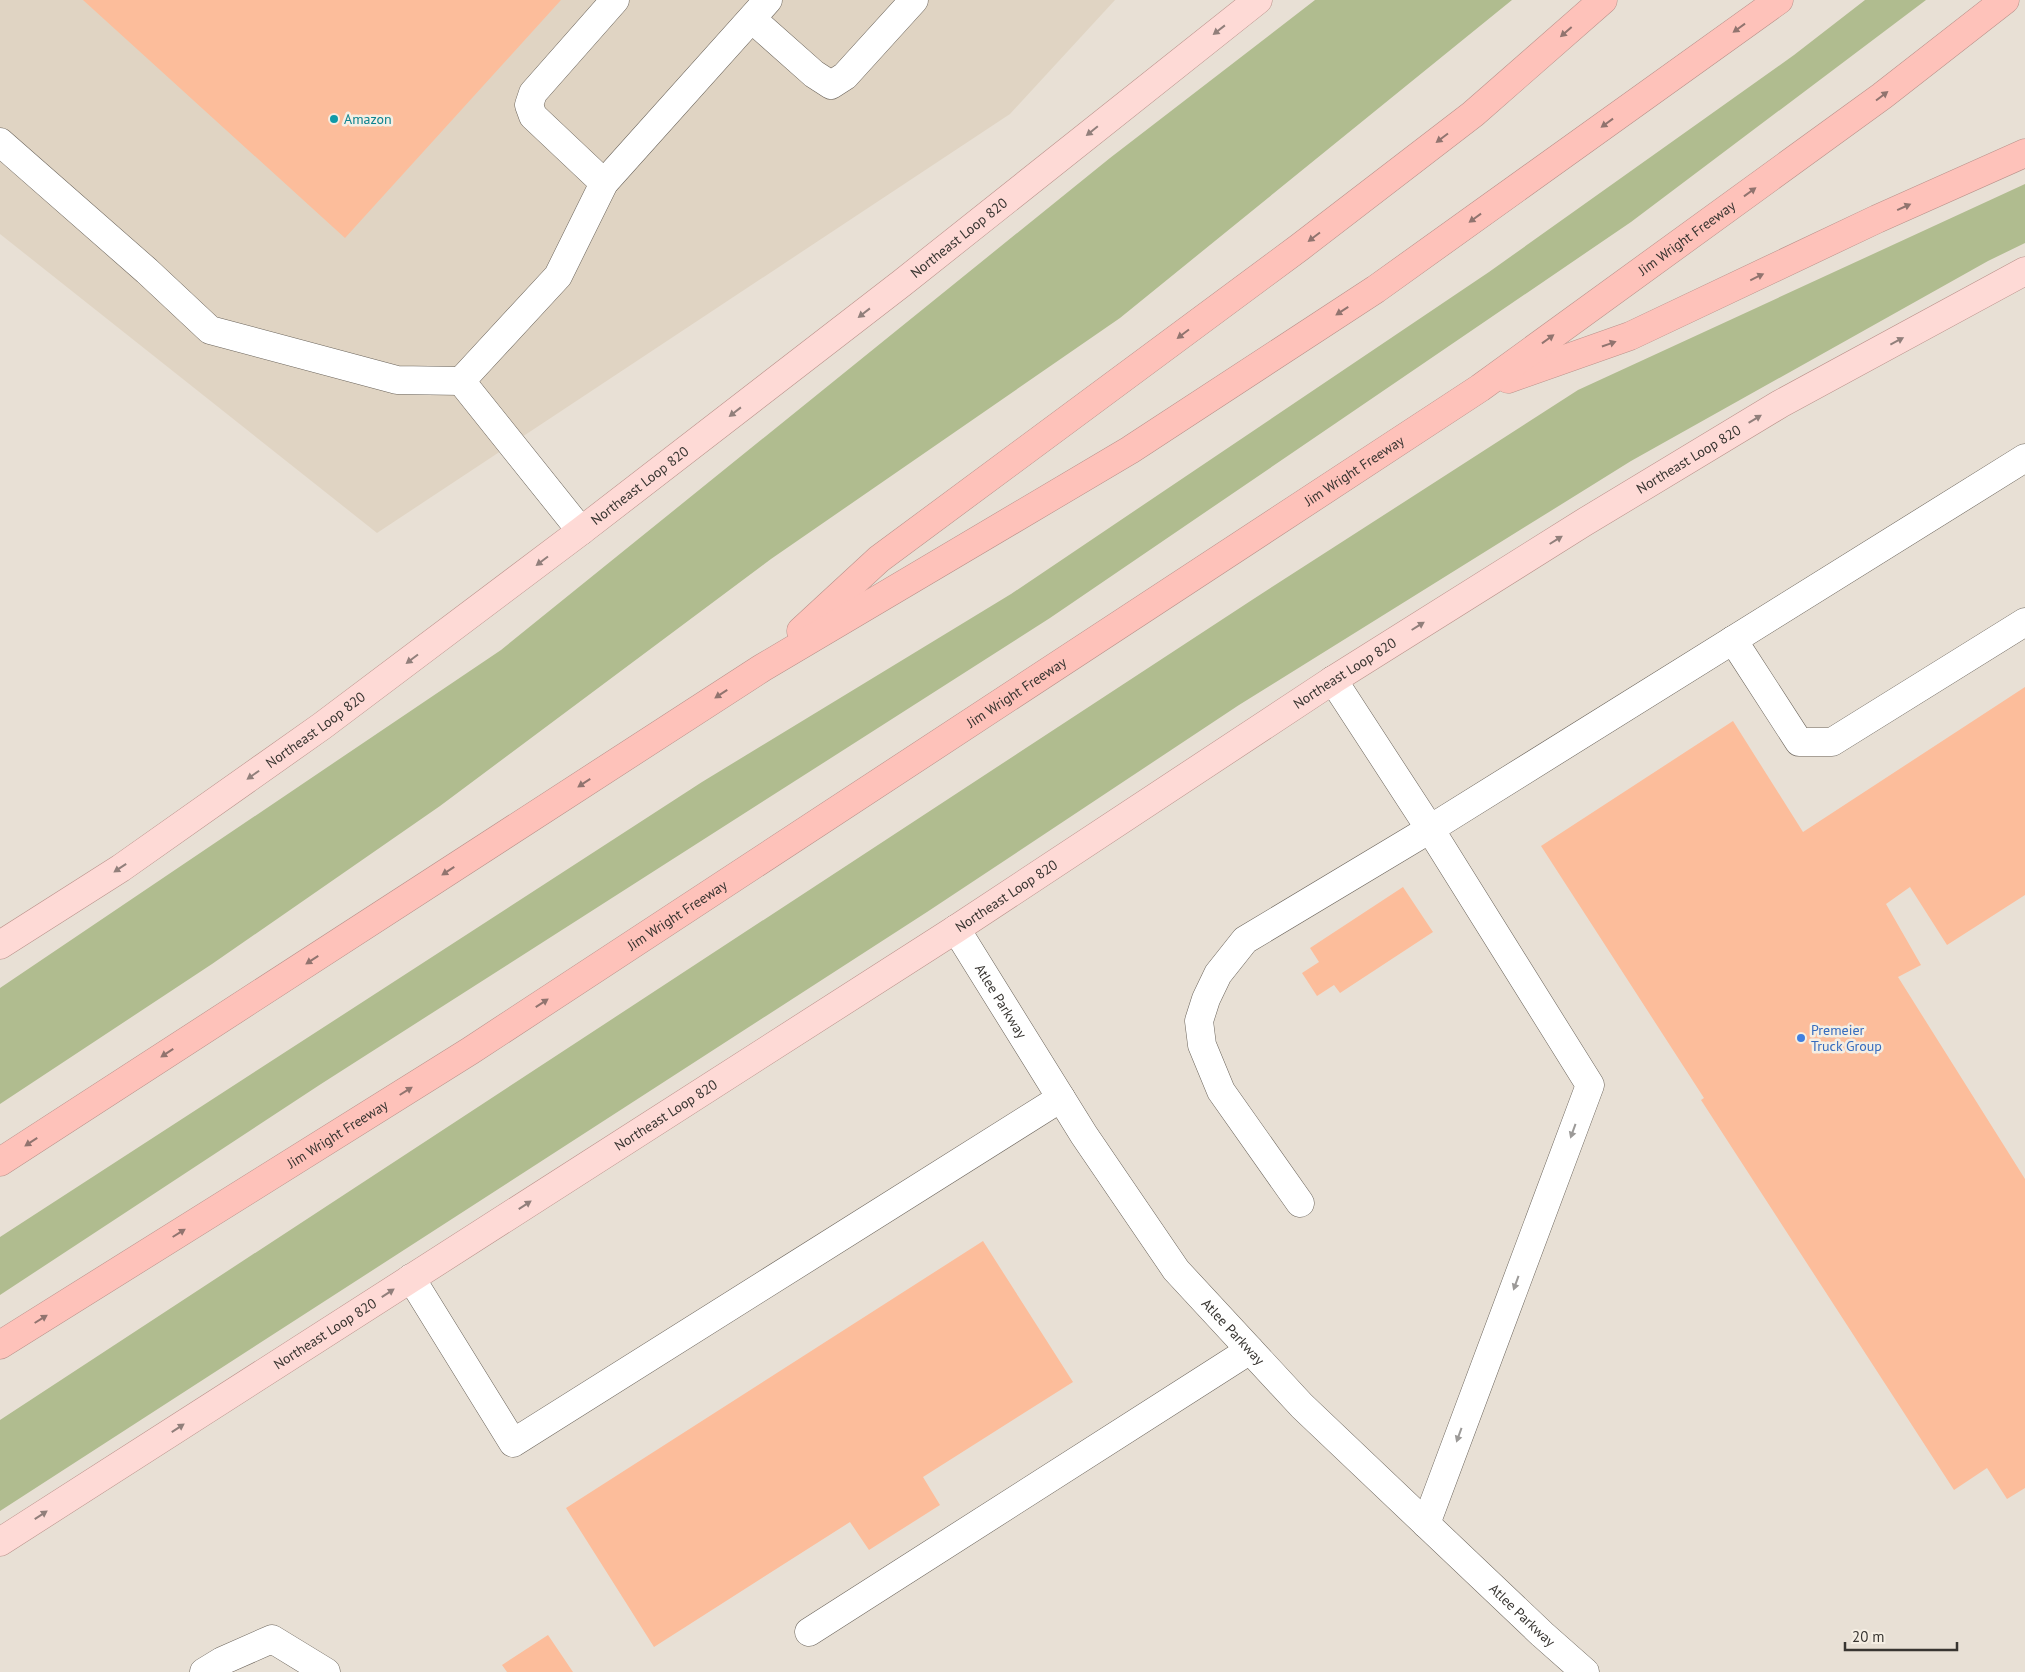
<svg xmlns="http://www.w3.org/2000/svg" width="2025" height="1672" font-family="'PT Sans',sans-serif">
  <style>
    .built { fill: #e0d4c3 }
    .green { fill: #b0bc8f }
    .building { fill: #fcbd9b }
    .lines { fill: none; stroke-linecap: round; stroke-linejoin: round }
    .minor-casing { stroke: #6a635a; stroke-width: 29 }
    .major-casing { stroke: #b9918a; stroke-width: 29 }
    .highway-casing { stroke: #b9918a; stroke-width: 29 }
    .minor { stroke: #fff; stroke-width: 28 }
    .major { stroke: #fedad6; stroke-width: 28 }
    .highway { stroke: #fec2ba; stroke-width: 28 }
    .oneway { fill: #91746f }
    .oneway2 { fill: #917f7b }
    .oneway3 { fill: #9c9a98 }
    .culture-dot { fill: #0f9aa8; stroke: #f5eee3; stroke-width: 2 }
    .shop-dot { fill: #3f7fe0; stroke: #f5eee3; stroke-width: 2 }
    .labels { text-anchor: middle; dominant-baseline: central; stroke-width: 5; stroke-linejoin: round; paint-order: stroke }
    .culture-label { font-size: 14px; fill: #0d838f; stroke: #f5eee3; text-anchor: start }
    .street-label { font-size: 14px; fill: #383531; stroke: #f5eee3 }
    .shop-label { font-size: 14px; fill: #366cbe; stroke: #f5eee3; text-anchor: start }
  </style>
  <rect width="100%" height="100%" fill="#e8e0d5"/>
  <!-- built -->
  <path class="built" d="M0 0H1115L1010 114 377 533 0 234Z"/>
  <!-- green -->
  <path class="green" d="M1315 0H1512L1120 318 771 559 440 806 212 964 0 1104V988L501 650 1110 158Z
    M1865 0H1926L1631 222 1050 618 321 1084 0 1295V1237L702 782 1011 594 1489 272 1794 55Z
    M2025 184V243L1988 261 1631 461 1239 705 927 912 0 1511V1420L1255 598 1578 390Z"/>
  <!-- building -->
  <path class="building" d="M83 0H561L345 238Z
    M2025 687V895L1947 945 1910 887 1886 904 1921 965 1898 977 2025 1179V1488L2007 1499 1987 1468 1954 1490 1701 1100 1704 1098 1541 846 1733 721 1803 832Z
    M1403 887 1433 932 1340 993 1334 985 1317 996 1302 973 1319 962 1310 948Z
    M983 1241 1073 1382 923 1477 940 1505 869 1550 850 1522 654 1647 566 1508Z
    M548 1635 573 1672H507L502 1665Z"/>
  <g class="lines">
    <!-- minor casing -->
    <g class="minor-casing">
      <g id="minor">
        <path d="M752 19 814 74 831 85 845 76 914 0"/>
        <path d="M0 142 147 271 210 330 397 380 461 381"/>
        <path d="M604 183 533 116 529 105 533 93 615 0"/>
        <path d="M581 531 461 381 558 276 604 183 768 0"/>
        <path d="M1733 640 1799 742H1832L2025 622"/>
        <path d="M1333 680 1430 829 2025 458"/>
        <path id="s1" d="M956 929 1084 1135 1176 1270 1302 1406 1542 1634 1585 1672"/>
        <path d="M1300 1203 1221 1091 1202 1045 1199 1021 1206 999 1218 974 1245 940 1430 829 1590 1085 1426 1524"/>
        <path d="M411 1278 513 1443 1061 1098"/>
        <path d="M809 1632 1250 1350"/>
        <path d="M204 1672 222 1661 272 1639 326 1672"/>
      </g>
    </g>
    <!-- major casing -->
    <g class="major-casing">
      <g id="major">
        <path id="s2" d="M0 945 121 868 322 726 581 531 902 283 1258 0"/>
        <path id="s3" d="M0 1542 956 929 1333 680 1583 523 1780 404 2025 271"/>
      </g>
    </g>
    <!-- highway casing -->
    <g class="highway-casing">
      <g id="highway">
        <path d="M1508 379 1630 336 1877 219 2025 153"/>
        <path d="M801 631 879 559 1300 247 1473 114 1603 0"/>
        <path d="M0 1162 762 668 1130 450 1376 289 1779 0"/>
        <path id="s4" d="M0 1345 470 1051 1480 388 1882 96 2005 0"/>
      </g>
    </g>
    <!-- minor -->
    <use href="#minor" class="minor"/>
    <!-- major -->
    <use href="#major" class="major"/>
    <!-- highway -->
    <use href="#highway" class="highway"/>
  </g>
  <!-- one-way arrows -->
  <defs><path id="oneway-solid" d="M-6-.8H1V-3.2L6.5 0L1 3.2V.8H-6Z" transform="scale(1.25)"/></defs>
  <g class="oneway">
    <use href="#oneway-solid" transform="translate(1739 28) rotate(144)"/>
    <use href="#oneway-solid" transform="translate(1566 32) rotate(139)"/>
    <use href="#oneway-solid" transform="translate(1882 96) rotate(-37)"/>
    <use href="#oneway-solid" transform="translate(1607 123) rotate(144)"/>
    <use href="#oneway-solid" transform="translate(1442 138) rotate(143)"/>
    <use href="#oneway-solid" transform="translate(1750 192) rotate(-36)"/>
    <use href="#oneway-solid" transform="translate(1904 207) rotate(-24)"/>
    <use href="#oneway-solid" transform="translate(1475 218) rotate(144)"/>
    <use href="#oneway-solid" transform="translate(1314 237) rotate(143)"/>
    <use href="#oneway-solid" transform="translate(1757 277) rotate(-26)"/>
    <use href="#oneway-solid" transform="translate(1342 311) rotate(147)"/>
    <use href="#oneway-solid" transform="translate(1183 334) rotate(143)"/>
    <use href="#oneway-solid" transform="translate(1548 339) rotate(-36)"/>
    <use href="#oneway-solid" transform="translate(1609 344) rotate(-19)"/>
    <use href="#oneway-solid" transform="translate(721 694) rotate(147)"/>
    <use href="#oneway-solid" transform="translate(584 783) rotate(147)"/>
    <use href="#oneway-solid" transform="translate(448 871) rotate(147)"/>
    <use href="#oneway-solid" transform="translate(312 960) rotate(147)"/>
    <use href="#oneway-solid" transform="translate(542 1003) rotate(-33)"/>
    <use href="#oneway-solid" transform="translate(167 1053) rotate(147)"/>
    <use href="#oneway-solid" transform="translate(406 1091) rotate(-32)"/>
    <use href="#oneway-solid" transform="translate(31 1142) rotate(147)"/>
    <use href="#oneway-solid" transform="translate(179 1233) rotate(-32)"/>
    <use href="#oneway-solid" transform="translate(41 1319) rotate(-32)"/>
  </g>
  <g class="oneway2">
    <use href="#oneway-solid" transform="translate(1219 30) rotate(142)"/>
    <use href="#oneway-solid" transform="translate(1092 131) rotate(141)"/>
    <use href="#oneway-solid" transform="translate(864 313) rotate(142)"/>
    <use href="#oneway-solid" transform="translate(1897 341) rotate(-28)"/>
    <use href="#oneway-solid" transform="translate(735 412) rotate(142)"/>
    <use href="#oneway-solid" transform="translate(1755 419) rotate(-31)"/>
    <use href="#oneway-solid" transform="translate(1556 540) rotate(-32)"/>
    <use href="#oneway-solid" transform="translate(542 561) rotate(143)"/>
    <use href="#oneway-solid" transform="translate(1418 626) rotate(-32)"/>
    <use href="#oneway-solid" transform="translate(412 659) rotate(143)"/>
    <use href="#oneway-solid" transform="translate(253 775) rotate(145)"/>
    <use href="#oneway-solid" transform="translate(120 868) rotate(146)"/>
    <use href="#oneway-solid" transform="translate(525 1205) rotate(-33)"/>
    <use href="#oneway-solid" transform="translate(388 1293) rotate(-33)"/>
    <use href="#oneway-solid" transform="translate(178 1428) rotate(-33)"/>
    <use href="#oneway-solid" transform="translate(41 1515) rotate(-33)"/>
  </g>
  <g class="oneway3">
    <use href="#oneway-solid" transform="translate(1573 1131) rotate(110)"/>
    <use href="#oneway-solid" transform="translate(1516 1283) rotate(110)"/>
    <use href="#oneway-solid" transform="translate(1459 1435) rotate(110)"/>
  </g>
  <!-- markers -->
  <circle class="culture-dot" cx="334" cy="119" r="5"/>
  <circle class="shop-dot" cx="1801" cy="1038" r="5"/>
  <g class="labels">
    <!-- culture labels -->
    <g class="culture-label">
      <text x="344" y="119">Amazon</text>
    </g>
    <!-- street labels -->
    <g class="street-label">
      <text stroke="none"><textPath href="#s2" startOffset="1192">Northeast Loop 820</textPath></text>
      <text stroke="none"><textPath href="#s4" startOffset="2018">Jim Wright Freeway</textPath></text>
      <text stroke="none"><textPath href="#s3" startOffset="2006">Northeast Loop 820</textPath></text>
      <text stroke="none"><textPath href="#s4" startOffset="1612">Jim Wright Freeway</textPath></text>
      <text stroke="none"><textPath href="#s2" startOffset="788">Northeast Loop 820</textPath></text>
      <text stroke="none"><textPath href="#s3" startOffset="1601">Northeast Loop 820</textPath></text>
      <text stroke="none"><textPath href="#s4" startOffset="1208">Jim Wright Freeway</textPath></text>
      <text stroke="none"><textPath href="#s2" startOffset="382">Northeast Loop 820</textPath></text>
      <text stroke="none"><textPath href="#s3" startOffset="1196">Northeast Loop 820</textPath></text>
      <text stroke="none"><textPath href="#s4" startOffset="802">Jim Wright Freeway</textPath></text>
      <text stroke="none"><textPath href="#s1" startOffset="85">Atlee Parkway</textPath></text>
      <text stroke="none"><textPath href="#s3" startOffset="791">Northeast Loop 820</textPath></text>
      <text stroke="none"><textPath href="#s4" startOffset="398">Jim Wright Freeway</textPath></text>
      <text stroke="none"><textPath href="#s1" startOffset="490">Atlee Parkway</textPath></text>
      <text stroke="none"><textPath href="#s3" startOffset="386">Northeast Loop 820</textPath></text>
      <text stroke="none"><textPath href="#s1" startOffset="895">Atlee Parkway</textPath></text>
    </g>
    <!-- shop labels -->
    <g class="shop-label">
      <text x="1811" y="1030">Premeier<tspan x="1811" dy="16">Truck Group</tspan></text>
    </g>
  </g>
  <!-- scale -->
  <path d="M1845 1642v8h112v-8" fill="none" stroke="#383531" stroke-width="2.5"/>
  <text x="1852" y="1642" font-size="15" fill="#383531" stroke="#f5eee3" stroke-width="4" paint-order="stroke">20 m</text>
</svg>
